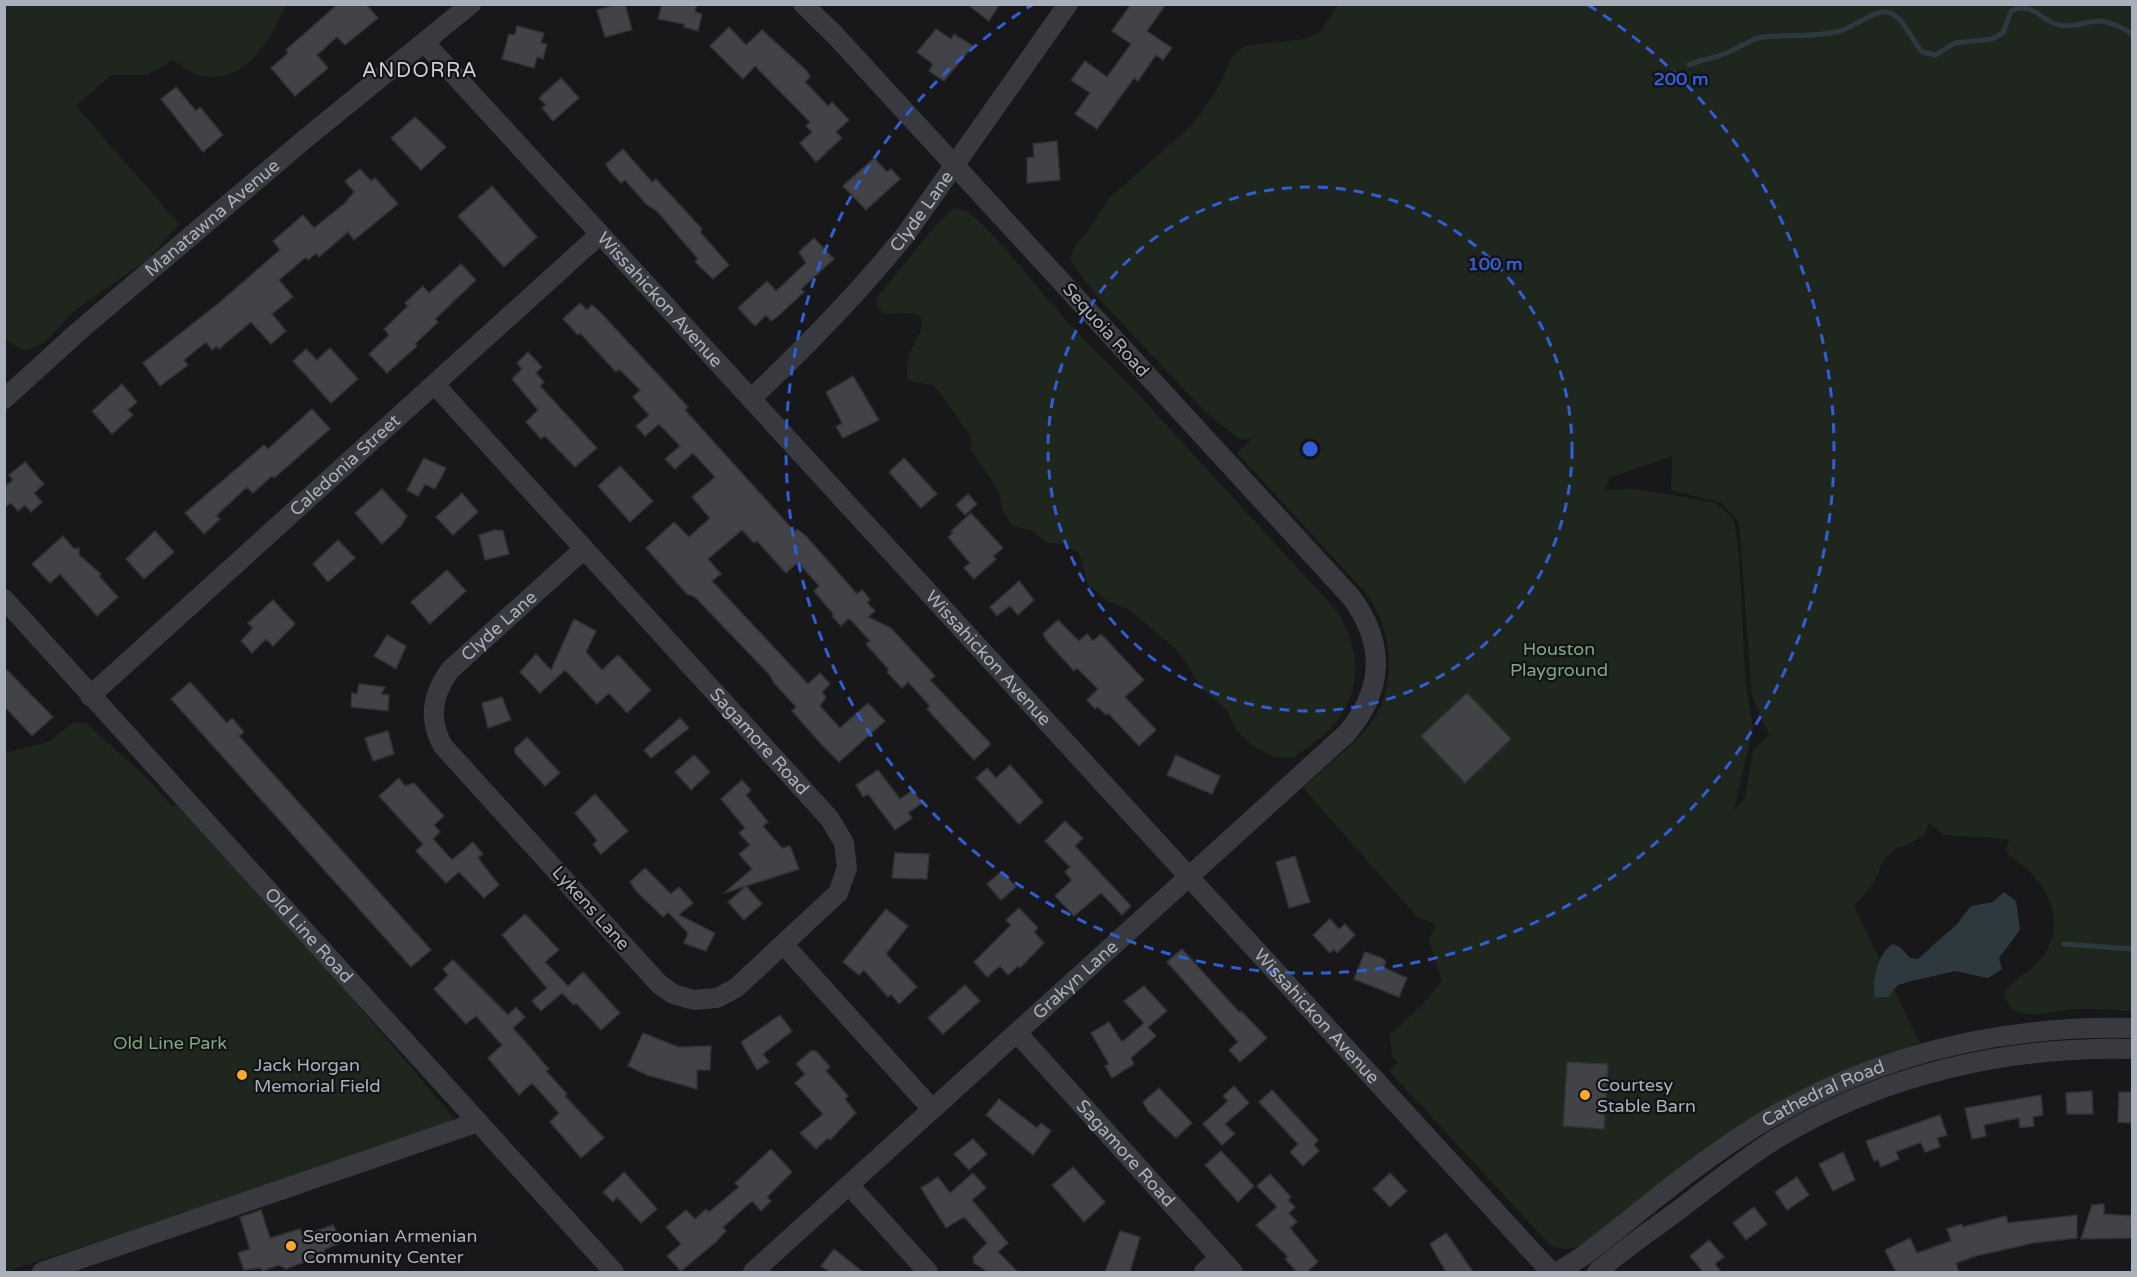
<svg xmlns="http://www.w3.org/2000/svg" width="2137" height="1277" font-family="'Varela Round',sans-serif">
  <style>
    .green { fill: #1e261e; fill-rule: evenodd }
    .water { fill: #2d393f }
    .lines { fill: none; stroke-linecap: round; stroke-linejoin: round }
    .stream { stroke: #2d393f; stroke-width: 5 }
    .building { fill: #424347; stroke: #323237; stroke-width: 1.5 }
    .minor { stroke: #393a40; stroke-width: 20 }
    .ring { fill: none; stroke: #325dd4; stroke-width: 3; stroke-dasharray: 10 8 }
    .poi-dot { fill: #fda92e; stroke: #131315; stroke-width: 2 }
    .labels { text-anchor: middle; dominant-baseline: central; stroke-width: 4.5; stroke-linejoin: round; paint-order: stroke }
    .street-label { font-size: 18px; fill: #aab0bb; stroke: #131315 }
    .park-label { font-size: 18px; fill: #80a780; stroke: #131315 }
    .poi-label { font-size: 18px; fill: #aab0bb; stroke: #131315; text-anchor: start }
    .neighbourhood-label { font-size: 20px; letter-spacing: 1.5px; fill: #cbcfd7; stroke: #131315 }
    .centre { fill: #325dd4; stroke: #131315; stroke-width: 3 }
    .ring-label { font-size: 18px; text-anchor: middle; font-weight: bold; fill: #325dd4; stroke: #131315; stroke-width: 4.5; stroke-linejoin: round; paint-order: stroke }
  </style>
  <rect width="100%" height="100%" fill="#18181a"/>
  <!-- green -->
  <path class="green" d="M5 4 286 5C270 40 244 88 197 75 189 72 181 65 173 60L147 75H111L76 106 179 224 148 259 74 311 44 343 25 351 5 339Z
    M1338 5H2132V1011C2114 1010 2095 1008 2076 1009 2054 1010 2005 1028 2005 991 2014 978 2030 972 2040 960 2065 930 2054 895 2027 869 2020 863 2012 859 2006 851L2009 839 1944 835 1928 823 1926 833 1910 844 1896 848 1883 861 1873 885 1854 906 1920 1043C1861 1062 1805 1086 1752 1118L1581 1247 1564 1249 1550 1245 1389 1071 1398 1062 1392 1056 1390 1035 1423 1004 1442 981 1429 940 1436 924 1417 917 1303 788C1324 767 1352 748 1370 724 1399 685 1393 628 1364 591L1237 453 1252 439 1241 440 1206 413 1095 294 1070 260 1076 244 1087 233 1109 198 1191 126 1215 94 1232 57 1245 46 1304 39 1320 32ZM1672 456 1671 490 1721 503 1739 523 1752 696 1769 735 1753 750 1745 798 1734 810 1753 728 1745 677 1739 553 1734 520 1716 503 1638 489 1604 490 1611 477Z
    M954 208 964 210 977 219 1002 245 1069 324 1138 394 1337 611C1361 651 1364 693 1329 730 1319 740 1305 749 1293 758L1273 757 1252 745 1236 730 1227 710 1204 691 1178 651 1128 609 1109 602 1088 585 1079 553 1064 544 1046 543 1032 530 1013 526 1003 511 999 492 971 449 970 435 934 385 908 381C907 371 906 360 911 350 916 339 924 331 921 317L912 313 883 314 877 306V297L937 224Z
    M80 722 86 723 150 781 172 806 177 805 316 956 454 1118 453 1121 422 1136 5 1272V753L48 742 72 723Z"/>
  <!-- water -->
  <path class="water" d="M2004 892 2016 901 2020 930 1999 958 2002 969 1988 978 1955 971 1912 981 1898 985 1888 997H1875C1872 980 1877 954 1893 944L1900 947 1910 958 1918 959 1957 924 1971 906 1993 902Z"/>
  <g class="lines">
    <!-- stream -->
    <path class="stream" d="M1689 65C1701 59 1712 59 1724 54 1736 50 1750 39 1762 37 1789 34 1814 38 1840 31 1854 27 1875 10 1886 12 1902 14 1912 40 1922 52L1936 55 1955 43 1992 39 2003 33 2011 11C2032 1 2038 18 2056 24 2072 29 2083 22 2098 21 2108 21 2124 28 2132 34
      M2064 944 2132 949"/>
  </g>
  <!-- building -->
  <path class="building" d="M338 4H366L378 18 345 45 337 37 317 55 328 68 295 96 271 68 288 53 286 50Z
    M618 4H625L632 30 605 37 597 10Z
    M662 4H697L695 12 702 14 698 31 684 27V24L658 19Z
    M967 4H1000L989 21Z
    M1131 4H1166L1147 31 1172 48 1163 60 1156 55 1138 81 1134 78 1097 129 1075 114 1090 93 1071 80 1085 61 1107 77 1131 44 1112 31Z
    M517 26 544 33 541 43 547 44 543 59 537 57 534 68 502 59 509 34 515 35Z
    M729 27 746 45 762 30 807 71 810 77 805 82 828 106 832 102 849 120 836 132 842 138 816 162 800 143 812 132 806 126 810 122 755 66 743 79 710 46Z
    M936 29 951 39 954 34 973 46 944 81 929 71 933 64 917 52Z
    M561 78 579 98 553 121 542 108 546 105 539 98Z
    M176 87 196 111 200 107 223 135 203 152 161 99Z
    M415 117 446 147 421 170 391 138Z
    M1057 141 1060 180 1027 183V158L1034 157 1033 144Z
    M623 149 652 182 656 179 702 229 700 232 729 265 713 279 695 262 698 259 657 211 647 205 625 180 621 183 610 171 606 164Z
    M874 158 887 172 891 169 900 179 866 210 843 186Z
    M360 169 371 181 375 178 398 204 354 240 348 232 319 257 316 253 308 260 306 257 279 280 293 297 272 314 286 331 271 344 251 322 219 349 217 346 212 350 206 342 184 360 188 365 160 386 143 363 219 303 280 250 273 241 303 215 314 228 345 203 354 192 345 181Z
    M492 186 537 237 504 267 458 216Z
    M814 238 834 259 801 289 804 292 776 318 771 321 766 315 755 326 738 308 767 281 776 291 806 263 799 252Z
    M461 264 476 280 435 319 438 322 415 344 417 346 387 373 369 354 389 335 384 329 408 306 405 303 423 286 429 293Z
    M580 303 587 310 592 305 601 313 688 407 685 410 795 532 797 529 806 536 857 594 862 590 870 599 867 603 875 611 868 617 891 628 935 676 930 680 991 744 974 760 927 709 930 706 908 682 902 688 887 672 889 670 866 644 870 641 849 618 841 626 832 616 834 615 814 591 819 586 798 562 786 573 757 541 754 543 742 530 708 559 721 574 712 581 808 684 820 673 830 684 822 692 826 697 820 706 840 728 868 703 885 721 839 762 822 745 792 711 796 707 775 684 769 674 695 597 687 594 646 548 674 522 689 537 710 518 692 497 715 477 693 453 675 469 665 459 680 446 659 424 645 436 636 426 649 415 633 397 640 390 619 369 616 372 580 333 578 335 563 319Z
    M330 348 358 379 331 403 293 361 306 349 317 360Z
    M528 352 542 367 536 373 544 382 540 386 597 448 575 467 545 436 541 439 526 422 538 410 512 379 522 369 517 363Z
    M853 376 879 420 843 438 836 427 842 423 826 392Z
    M122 384 137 402 128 410 133 415 112 434 92 411Z
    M312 409 330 429 274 478 272 476 253 493 247 487 216 516 220 519 204 534 185 513 264 445 268 449Z
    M424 458 446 468 435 489 425 484 418 496 407 490Z
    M904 458 937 494 921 508 889 472Z
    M25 462 44 484 34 493 42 502 31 512 25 505 18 511 11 503 4 508V487L13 480 9 475Z
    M620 466 653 501 630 522 598 486Z
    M382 489 407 516 401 526 382 544 355 513Z
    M462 493 478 512 453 535 436 517Z
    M968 494 977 504 965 515 956 505Z
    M971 513 1003 548 993 556 996 559 974 579 964 568 970 563 948 537 953 533 951 531Z
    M495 530 503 531 509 554 485 560 479 535Z
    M155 531 174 552 144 579 126 559Z
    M63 536 74 549 79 548V555L101 574 99 576 118 597 97 616 60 574 50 583 32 564Z
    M338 540 355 558 328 582 313 564Z
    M447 570 466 591 430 624 411 602Z
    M1019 581 1034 600 1018 615 1010 606 997 616 990 607Z
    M273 600 295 624 273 646 266 639 252 653 241 641 253 628 248 623Z
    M574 619 596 631 586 652 602 670 618 655 651 690 627 713 609 693 597 704 565 670 540 693 520 672 536 654 551 670Z
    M1058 620 1079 641 1087 634 1093 641 1101 634 1144 680 1125 697 1156 730 1139 746 1108 713 1106 715 1098 707 1095 709 1087 700 1098 689 1077 668 1074 671 1047 641 1043 634Z
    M387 635 406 646 396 669 374 656Z
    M4 667 53 717 32 736 4 706Z
    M190 682 227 723 232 718 244 732 239 736 431 950 411 967 171 699Z
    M359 684 385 687 381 694 389 695 388 711 351 707 352 693 357 694Z
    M1467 693 1511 739 1465 783 1421 736Z
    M502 697 511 720 488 728 482 703Z
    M680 718 689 728 651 758 644 750Z
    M388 731 394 754 373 761 365 738Z
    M527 737 560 773 545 786 515 753V748Z
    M694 755 710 772 691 790 675 772Z
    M1176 755 1220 776 1212 794 1167 775Z
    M1010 765 1043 802 1019 824 976 778 987 768 996 778Z
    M878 770 900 799 913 790 922 803 908 813 912 818 895 830 868 794 863 797 856 785Z
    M399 778 405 786 414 783 444 816 434 825 440 832 433 839 452 860 473 842 483 854 478 858 499 885 484 898 459 872 446 883 416 851 423 844 379 796Z
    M742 780 751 790 746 795 768 822 763 826 782 848 790 846 799 869 746 886 762 904 744 920 728 902 746 886 724 893 752 869 739 854 750 845 739 833 745 828 721 799Z
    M595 794 628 831 601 854 593 845 597 840 575 813Z
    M1065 821 1083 838 1075 846 1131 906 1122 915 1101 893 1074 916 1055 896 1072 880 1065 872 1070 867 1045 841Z
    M895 853 929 854 927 879 892 878Z
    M1295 856 1310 902 1289 908 1276 862Z
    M645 868 671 894 679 887 693 903 679 915 715 933 706 951 684 943 688 933 668 912 663 917 637 892 630 882Z
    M1002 871 1016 887 1001 900 987 884Z
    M1019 908 1038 928 1034 932 1044 943 1020 968 1018 966 1008 975 1000 966 987 977 974 962 1011 925 1006 920Z
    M886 909 908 926 886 954 917 987 899 1004 891 994 888 997 864 970 859 975 843 962Z
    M525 914 559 950 545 962 568 986 583 972 620 1013 601 1030 576 1003 574 1005 562 993 541 1011 532 1001 547 988 502 935Z
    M1330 919 1339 929 1345 924 1355 935 1337 953 1334 949 1330 953 1313 935Z
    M1182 949 1240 1013 1241 1011 1267 1038 1240 1062 1229 1050 1238 1042 1167 962Z
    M1365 952 1382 958 1386 962 1383 967 1407 978 1399 997 1354 979Z
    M453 960 508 1015 516 1007 525 1017 513 1028 549 1069 546 1071 567 1094 565 1096 604 1138 581 1158 550 1122 559 1113 532 1083 519 1095 488 1058 502 1045 476 1016 466 1024 434 989 448 975 443 969Z
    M965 985 980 1001 943 1034 928 1018Z
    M1144 986 1167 1011 1148 1027 1156 1036 1131 1058 1134 1064 1112 1078 1105 1066 1109 1064 1091 1033 1109 1022 1122 1042 1144 1023 1124 1001Z
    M780 1015 792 1031 763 1054 769 1062 757 1070 741 1042Z
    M643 1033 678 1047 711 1046 710 1070H697V1089L647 1075 628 1066Z
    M811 1051H816L830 1067 826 1071 848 1096 845 1099 856 1113 830 1140 828 1138 816 1149 800 1133 823 1114 795 1083 805 1074 796 1064Z
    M1567 1062 1608 1064 1604 1129 1563 1126Z
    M1234 1086 1249 1103 1225 1124 1235 1134 1222 1145 1203 1124 1228 1101 1223 1096Z
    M1159 1088 1192 1123 1176 1138 1148 1111 1143 1102Z
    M1272 1090 1318 1140 1314 1145 1319 1151 1303 1166 1290 1152 1298 1144 1259 1102Z
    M2092 1091 2093 1114H2067L2066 1093Z
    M2119 1092H2133V1123L2118 1122Z
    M2041 1095 2043 1115 2033 1117 2034 1126 2020 1128 2019 1118 1984 1125 1986 1136 1972 1139 1965 1108Z
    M999 1099 1037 1128 1041 1123 1051 1131 1033 1155 986 1115Z
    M1940 1115 1947 1135 1937 1138 1940 1147 1925 1152 1921 1142 1896 1152 1899 1159 1881 1167 1878 1160 1874 1161 1866 1141Z
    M973 1139 987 1154 969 1170 954 1154Z
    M771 1149 792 1172 767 1197 771 1201 761 1211 752 1201 723 1227 726 1231 717 1241 681 1271 667 1256 681 1244 666 1227 686 1210 695 1219 706 1209 709 1212 739 1187 735 1183Z
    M1221 1151 1254 1186 1238 1202 1205 1165Z
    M1843 1152 1855 1180 1833 1191 1819 1164Z
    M1073 1167 1105 1202 1084 1222 1052 1185Z
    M624 1172 657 1209 641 1223 617 1197 613 1202 603 1192Z
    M973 1173 986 1188 972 1200 1008 1243 998 1252 1018 1272H988L974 1263 973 1257 987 1243 964 1217 946 1228 921 1188 938 1177 950 1193Z
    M1390 1173 1407 1191 1390 1207 1373 1189Z
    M1270 1174 1291 1197 1288 1200 1295 1207 1289 1213 1297 1222 1290 1228 1318 1262 1307 1272H1297L1285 1259 1288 1257 1256 1225 1277 1207 1257 1186Z
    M1797 1177 1809 1195 1787 1210 1775 1192Z
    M2104 1204V1214L2133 1216V1238L2081 1239 2092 1205Z
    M1754 1207 1767 1224 1746 1240 1733 1223Z
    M261 1210 270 1238 300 1229 302 1236 333 1225 342 1242 324 1250 325 1254 286 1269 279 1265 262 1271 261 1268 244 1270 238 1253 250 1249 240 1217Z
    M2077 1215V1238L2033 1243 1976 1256 1956 1263 1959 1272H1896L1885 1250 1910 1238 1917 1253 1951 1241 1947 1229 1962 1224 1963 1227 2006 1216 2008 1223Z
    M1120 1231 1140 1237 1130 1272H1105Z
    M1446 1233 1454 1244 1473 1272H1446L1430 1244Z
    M1709 1240 1724 1257 1715 1264 1721 1272H1703L1690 1256Z
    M834 1249 863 1272H830L821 1266Z"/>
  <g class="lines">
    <!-- minor -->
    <g class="minor">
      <path id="s1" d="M425 43 1551 1272"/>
      <path id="s2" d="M435 385 830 819 844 843 847 868 838 893 736 988 717 998 694 1000 673 994 659 984 443 746C428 720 432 694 450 670L584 549"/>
      <path id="s3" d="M4 399 79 331 305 139 471 4"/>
      <path id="s4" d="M751 399C806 346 858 294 906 234L1068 4"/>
      <path id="s5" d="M4 599 614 1272"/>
      <path id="s6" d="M90 696 599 235"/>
      <path d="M784 945 932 1109"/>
      <path id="s7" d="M1017 1033 1233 1272"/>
      <path d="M849 1185 928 1272"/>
      <path d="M42 1272 478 1122"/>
      <path id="s8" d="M753 1272 1346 734C1384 690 1386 644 1351 597L834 34 803 4"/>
      <path d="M1204 1272 1219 1258"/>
      <path id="s9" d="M1558 1272 1583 1256C1639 1213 1694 1165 1755 1127 1870 1056 1998 1025 2132 1028"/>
      <path d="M1597 1272C1624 1248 1655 1228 1684 1206 1714 1183 1744 1159 1776 1139 1883 1074 2008 1046 2132 1049"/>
    </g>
  </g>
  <!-- distance rings -->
  <g class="ring">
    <circle cx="1310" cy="449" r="262"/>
    <path d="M1588 5A524 524 0 1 1 1032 5"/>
  </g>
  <!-- markers -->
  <g class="poi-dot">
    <circle cx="242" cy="1075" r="6"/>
    <circle cx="1585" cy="1095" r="6"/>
    <circle cx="291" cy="1246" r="6"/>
  </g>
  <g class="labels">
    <!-- street labels -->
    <g class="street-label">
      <text stroke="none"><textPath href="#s4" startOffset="254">Clyde Lane</textPath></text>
      <text stroke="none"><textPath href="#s3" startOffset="276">Manatawna Avenue</textPath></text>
      <text stroke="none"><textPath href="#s1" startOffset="348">Wissahickon Avenue</textPath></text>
      <text transform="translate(1106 330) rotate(48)">Sequoia Road</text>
      <text stroke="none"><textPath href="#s6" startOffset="344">Caledonia Street</textPath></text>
      <text stroke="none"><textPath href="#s2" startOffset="1358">Clyde Lane</textPath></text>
      <text stroke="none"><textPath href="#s1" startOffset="834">Wissahickon Avenue</textPath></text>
      <text stroke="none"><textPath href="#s2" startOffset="482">Sagamore Road</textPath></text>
      <text transform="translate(591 908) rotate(48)">Lykens Lane</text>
      <text stroke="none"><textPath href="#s5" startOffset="454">Old Line Road</textPath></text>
      <text stroke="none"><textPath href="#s8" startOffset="435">Grakyn Lane</textPath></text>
      <text stroke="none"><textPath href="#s1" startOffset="1320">Wissahickon Avenue</textPath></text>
      <text stroke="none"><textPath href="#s9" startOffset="321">Cathedral Road</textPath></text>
      <text stroke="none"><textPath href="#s7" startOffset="162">Sagamore Road</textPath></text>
    </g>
    <!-- park labels -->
    <g class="park-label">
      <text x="1559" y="649">Houston<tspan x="1559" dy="21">Playground</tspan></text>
      <text x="170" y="1043">Old Line Park</text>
    </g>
    <!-- poi labels -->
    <g class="poi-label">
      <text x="254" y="1065">Jack Horgan<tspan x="254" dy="21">Memorial Field</tspan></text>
      <text x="1597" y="1085">Courtesy<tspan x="1597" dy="21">Stable Barn</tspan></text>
      <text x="303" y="1236">Seroonian Armenian<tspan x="303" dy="21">Community Center</tspan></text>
    </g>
    <!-- neighbourhood labels -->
    <g class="neighbourhood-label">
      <text x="420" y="71">ANDORRA</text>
    </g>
  </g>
  <circle cx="1310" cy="449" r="9" class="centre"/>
  <g class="ring-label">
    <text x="1681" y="85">200 m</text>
    <text x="1495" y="270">100 m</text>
  </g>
  <!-- border -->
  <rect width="2137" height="1277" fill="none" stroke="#aab0bb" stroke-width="12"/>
</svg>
